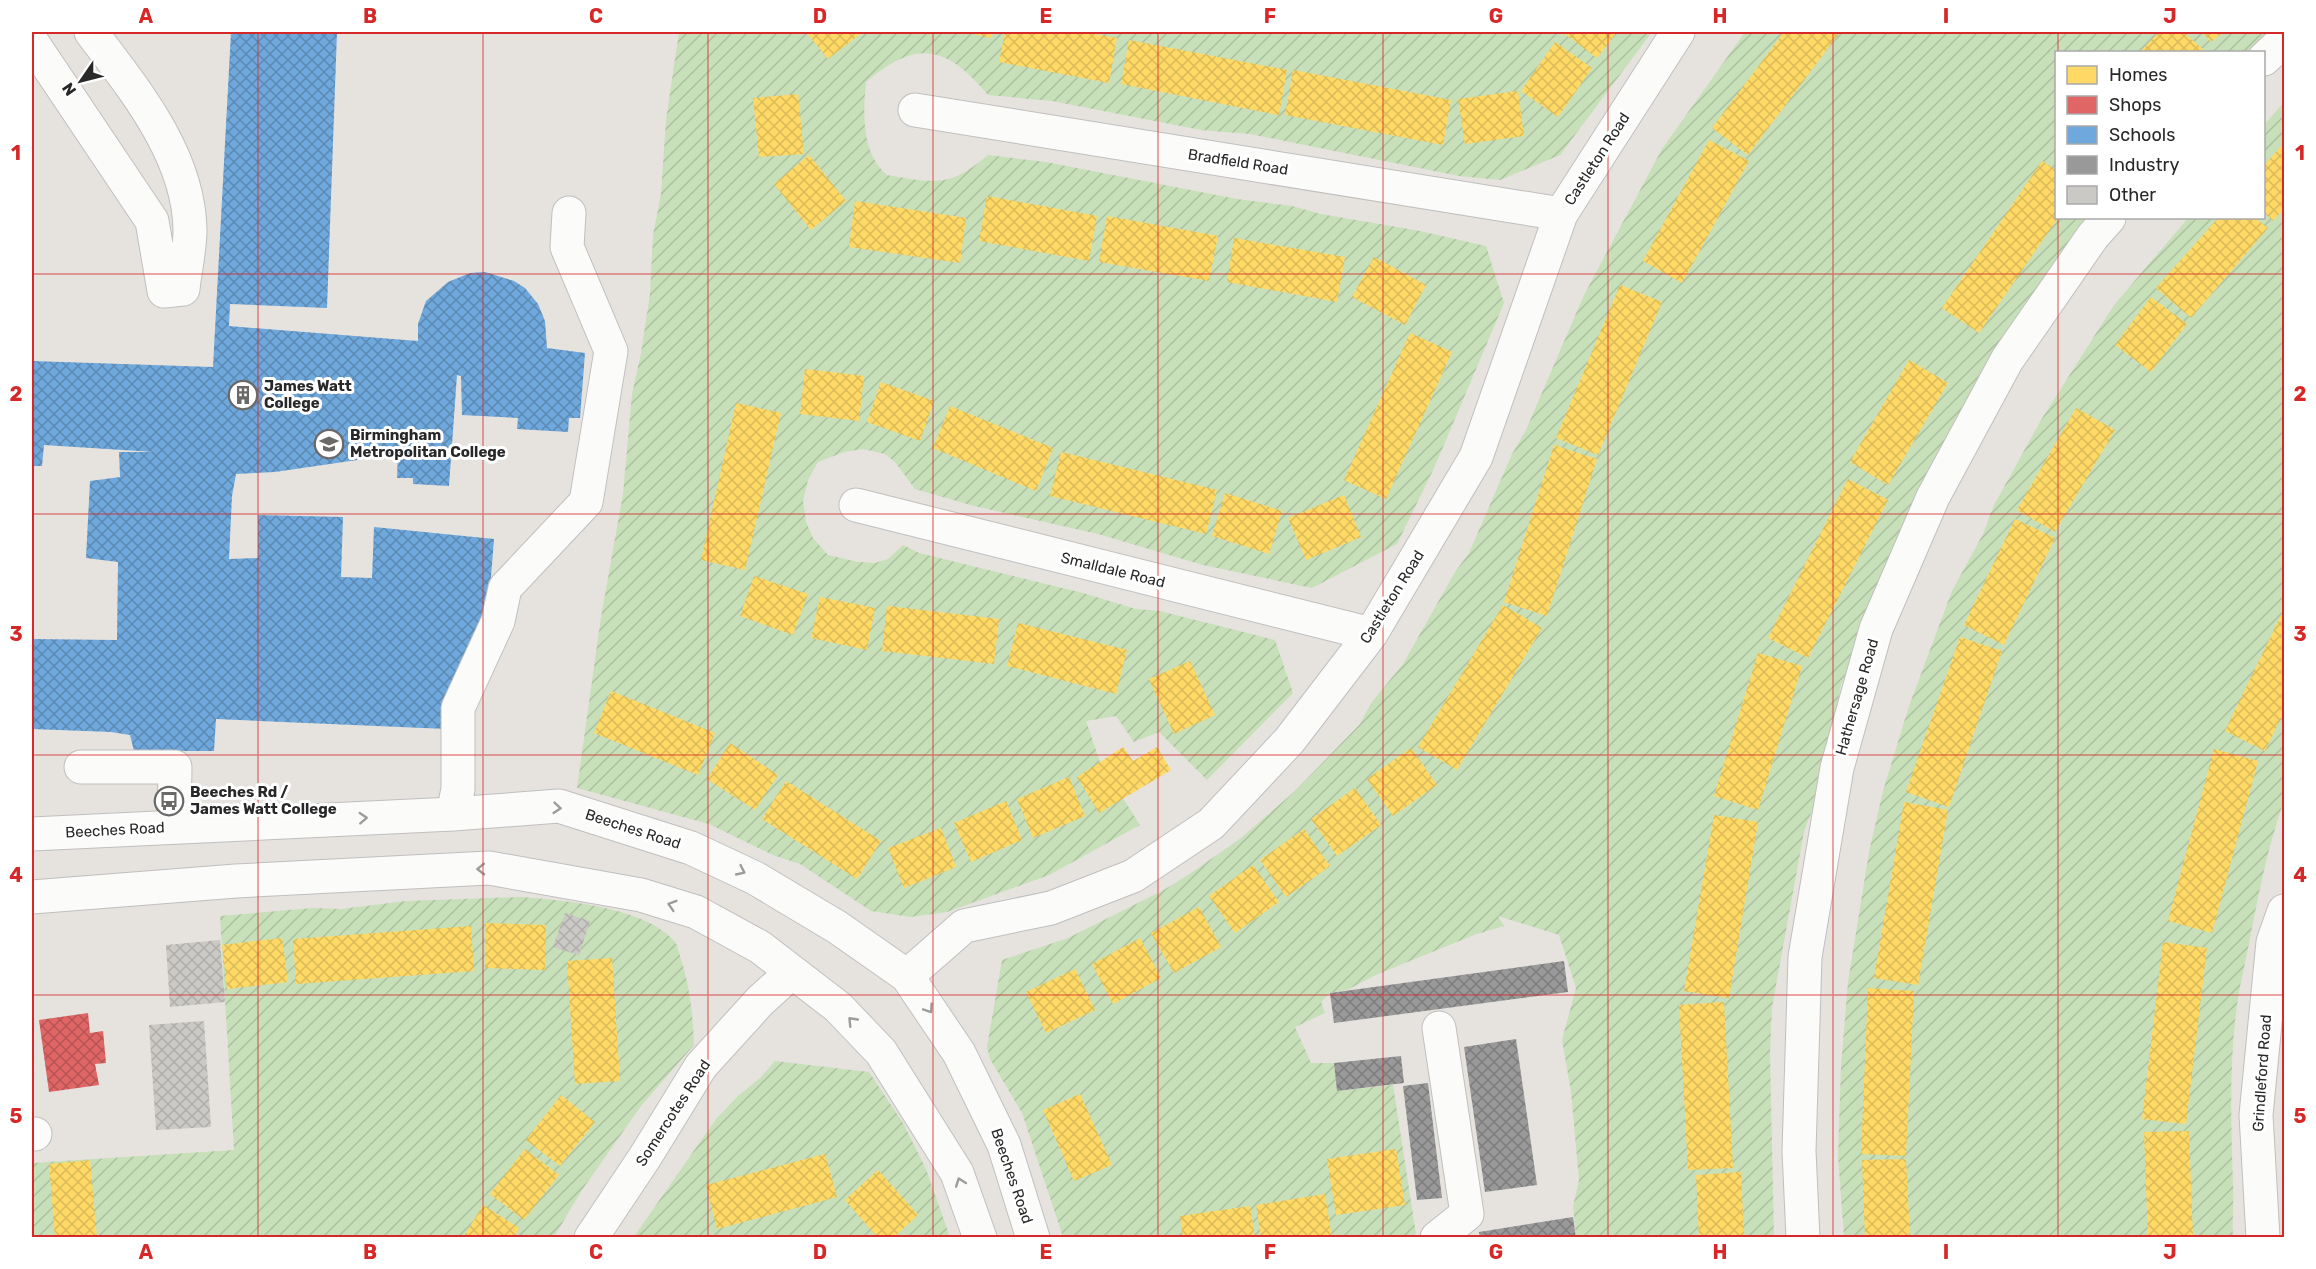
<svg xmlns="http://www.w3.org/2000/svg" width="2316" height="1269" font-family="Rubik,sans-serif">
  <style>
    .garden { fill: url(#garden-furrows) }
    .homes { fill: url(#homes-cross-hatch) }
    .shops { fill: url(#shops-cross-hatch) }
    .schools { fill: url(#schools-cross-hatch) }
    .industry { fill: url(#industry-cross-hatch) }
    .building { fill: url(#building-cross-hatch) }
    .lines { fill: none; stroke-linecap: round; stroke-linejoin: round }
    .minor-casing { stroke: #c0bfbf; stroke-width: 35 }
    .minor { stroke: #fbfbfa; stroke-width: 33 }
    .oneway { stroke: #9c9c9c }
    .grid { fill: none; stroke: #d62828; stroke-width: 1.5; stroke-opacity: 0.55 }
    .labels { text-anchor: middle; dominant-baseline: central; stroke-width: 6; stroke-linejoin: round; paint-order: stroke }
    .street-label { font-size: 15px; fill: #282828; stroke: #fff }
    .poi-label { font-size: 15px; font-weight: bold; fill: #282828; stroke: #fff; text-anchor: start }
    .neatline { fill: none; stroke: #d62828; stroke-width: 2 }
    .grid-label { font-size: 20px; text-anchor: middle; font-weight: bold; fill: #d62828 }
  </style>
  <defs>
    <pattern id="garden-furrows" width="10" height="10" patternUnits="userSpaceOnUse" patternTransform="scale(1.5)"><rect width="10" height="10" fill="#c7e0b9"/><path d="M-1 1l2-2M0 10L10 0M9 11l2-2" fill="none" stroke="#abc09f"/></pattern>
    <pattern id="homes-cross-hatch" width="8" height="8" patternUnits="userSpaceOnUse" patternTransform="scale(1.5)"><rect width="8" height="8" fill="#ffd966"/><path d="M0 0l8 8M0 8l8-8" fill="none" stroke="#dbba58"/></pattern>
    <pattern id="shops-cross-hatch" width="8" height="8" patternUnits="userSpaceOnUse" patternTransform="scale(1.5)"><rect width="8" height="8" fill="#e06666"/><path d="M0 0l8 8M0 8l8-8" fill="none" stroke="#b65454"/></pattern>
    <pattern id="schools-cross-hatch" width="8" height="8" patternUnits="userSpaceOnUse" patternTransform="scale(1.5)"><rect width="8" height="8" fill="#6fa8dc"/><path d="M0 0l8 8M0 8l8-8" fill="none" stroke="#5b89b2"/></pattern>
    <pattern id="industry-cross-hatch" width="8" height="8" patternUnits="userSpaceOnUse" patternTransform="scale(1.5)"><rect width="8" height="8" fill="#999"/><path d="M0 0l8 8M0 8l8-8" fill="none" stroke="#7d7d7d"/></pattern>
    <pattern id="building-cross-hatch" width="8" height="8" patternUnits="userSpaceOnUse" patternTransform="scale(1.5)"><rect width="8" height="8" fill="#cbc9c5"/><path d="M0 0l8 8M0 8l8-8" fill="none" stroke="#aeada9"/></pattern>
  </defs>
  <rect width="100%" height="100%" fill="#e6e3de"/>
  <!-- garden -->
  <path class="garden" d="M679 32H1652L1560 155 1500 180 1459 176 1250 134 1201 130 1052 101 988 95C946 45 917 39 866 82 863 112 861 153 887 175 935 183 949 188 988 155L1046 162 1237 199 1292 206 1321 214 1420 231 1486 246 1504 303 1435 466 1397 544 1312 588 1203 565 1098 534 974 506 915 489 895 462 885 454 863 449 844 452 818 462 808 480 803 501 806 522 813 538 828 555 858 562 875 563 888 559 903 545 919 553 1083 593 1136 609 1160 611 1275 640 1293 693 1207 780 1159 732 1134 742 1116 716 1086 721 1100 762 1140 825 1049 875 947 912 911 917 871 911 800 864 773 855 709 824 577 788 601 617 623 494 632 394 641 353 650 294 653 235 661 194 666 120Z
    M1745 32H2271L2248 52H2056V218H2093L1978 384 1953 424 1841 685 1830 740 1814 805 1804 832 1772 1007 1770 1053 1774 1237H1576L1573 1206 1579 1180 1571 1092 1562 1040 1576 988 1559 935 1498 916 1504 926 1474 935 1378 974 1347 990 1330 993 1321 1002 1325 1013 1295 1027 1311 1063H1334L1337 1091 1393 1085 1416 1234 1409 1237H1063L1022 1113 990 1059 987 1047 1002 960 1068 938 1162 891 1191 873 1241 838 1294 792 1360 724 1371 703 1403 664 1455 572 1469 553 1512 454 1526 430 1584 295 1662 149Z
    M2284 102V801C2268 846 2259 892 2250 938 2246 961 2240 983 2237 1005 2229 1064 2231 1124 2233 1183 2234 1201 2232 1219 2233 1237H1844L1838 1156 1841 1066 1848 982 1869 852 1883 791 1909 706 1952 591 1983 534 1994 505 2041 420 2114 305 2188 218H2264V125Z
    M520 897C562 900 647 907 675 942 678 946 679 954 681 959 690 987 693 1016 694 1045L641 1106 582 1190 554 1237 32 1238V1163L234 1150 220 916 313 908 341 909 406 901Z
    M775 1061 869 1072 903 1123 926 1169 950 1237 633 1238 716 1119 738 1096 760 1078Z"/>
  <!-- homes -->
  <path class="homes" d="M806 32H863L828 59Z
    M964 32H993L991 38Z
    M1005 32H1082L1117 38 1109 83 999 62Z
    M1562 32H1617L1597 58Z
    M1784 32H1840L1748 155 1712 128Z
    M2159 32H2183L2203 49 2201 52H2140Z
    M2202 32H2224L2211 42Z
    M1129 40 1287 70 1279 115 1121 84Z
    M1555 42 1592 68 1558 117 1521 91Z
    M1293 70 1451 100 1443 145 1285 115Z
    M1518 91 1524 136 1465 144 1458 99Z
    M798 94 804 154 759 157 753 98Z
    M1709 140 1749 161 1682 283 1643 261Z
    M2284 143V209L2273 221 2264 212V165Z
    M809 155 846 201 811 230 774 184Z
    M2042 161 2056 170 2058 218 1979 333 1942 308Z
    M987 196 1097 216 1089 261 979 241Z
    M855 201 966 218 960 263 849 247Z
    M1107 216 1218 236 1209 281 1099 262Z
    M2218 218H2255L2268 228 2191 318 2156 288Z
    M1234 238 1345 257 1337 302 1227 282Z
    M1374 257 1426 285 1405 325 1352 297Z
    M1620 285 1662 302 1598 455 1556 438Z
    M2151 297 2187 324 2151 372 2115 345Z
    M1410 333 1452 352 1386 499 1344 480Z
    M1909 360 1948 383 1888 485 1850 462Z
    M805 369 864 376 859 421 800 414Z
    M881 382 934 401 920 441 867 422Z
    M736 403 781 413 745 570 701 560Z
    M950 406 1053 448 1036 491 933 448Z
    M2076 408 2115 430 2055 532 2017 510Z
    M1554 445 1597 459 1547 616 1504 602Z
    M1061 452 1217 490 1206 534 1050 496Z
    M1848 479 1888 500 1808 658 1768 638Z
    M1225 493 1282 511 1269 554 1212 536Z
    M1344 495 1361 537 1306 560 1288 518Z
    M2015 519 2055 538 2004 645 1964 625Z
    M754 576 808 594 793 635 740 616Z
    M820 597 875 608 867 650 811 638Z
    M1503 605 1542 628 1457 770 1418 747Z
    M887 606 999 619 994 664 882 651Z
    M2284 609V711L2265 751 2225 731Z
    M1018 623 1127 650 1116 694 1007 666Z
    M1960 637 2002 651 1949 807 1906 792Z
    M1758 653 1802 666 1758 810 1714 796Z
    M1190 661 1215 715 1174 734 1149 679Z
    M611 691 715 733 698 775 594 733Z
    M730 743 778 775 755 810 707 779Z
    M1123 747 1133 761 1157 747 1171 770 1099 813 1077 777Z
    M1411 748 1437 785 1393 816 1367 779Z
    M2214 749 2258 761 2212 933 2168 921Z
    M1069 777 1085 816 1033 838 1017 799Z
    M786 781 881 841 857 879 762 819Z
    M1355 788 1381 825 1337 856 1311 819Z
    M1006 801 1022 840 971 862 954 823Z
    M1904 802 1948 810 1918 985 1874 978Z
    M1714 815 1758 822 1729 998 1684 991Z
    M941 828 956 867 904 888 888 848Z
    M1304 829 1330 866 1286 897 1260 860Z
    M1253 865 1279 902 1235 933 1209 896Z
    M1199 907 1221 947 1174 973 1151 933Z
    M486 923 546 925 545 970 485 968Z
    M471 926 474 971 296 984 293 939Z
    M282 938 288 982 227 989 222 945Z
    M1140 938 1161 978 1113 1004 1092 964Z
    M2163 942 2207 948 2186 1124 2142 1119Z
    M612 958 620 1081 575 1084 567 961Z
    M1075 969 1095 1010 1046 1033 1026 992Z
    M1868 988 1914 991 1906 1156 1861 1154Z
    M1724 1002 1733 1168 1688 1170 1679 1005Z
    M1080 1094 1112 1165 1074 1181 1043 1110Z
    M561 1095 595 1122 560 1166 526 1140Z
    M2189 1131 2193 1238H2148L2144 1132Z
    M525 1149 559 1175 524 1220 490 1194Z
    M1396 1149 1405 1205 1336 1215 1327 1159Z
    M825 1154 837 1197 717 1229 706 1185Z
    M1906 1159 1910 1238H1865L1862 1160Z
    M90 1160 97 1238H55L49 1164Z
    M878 1170 918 1215 893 1238H878L845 1200Z
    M1741 1172 1744 1238H1699L1696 1175Z
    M1325 1194 1332 1238H1261L1256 1205Z
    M483 1205 519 1228 514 1238H463Z
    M1250 1206 1255 1238H1183L1180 1216Z"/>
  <!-- shops -->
  <path class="shops" d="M88 1013 90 1033 103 1031 106 1063 95 1064 99 1085 49 1092 39 1020Z"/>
  <!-- schools -->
  <path class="schools" d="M231 32H337L327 308 230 304 229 326 418 341V324L426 301 448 282 470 273 485 272 514 281 525 288 538 304 545 321 547 348 585 353 580 418H569L568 432 517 429 518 418 462 415 461 376 457 375 449 486 413 484V478H397L398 454 275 472 236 474 232 496 229 559 258 558V515L343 517 341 577 372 578 374 527 494 539 487 627 461 676 454 675 447 729 216 719 214 751H134L130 735 111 732 32 729V639L117 640 118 562 86 558 90 481 120 477 119 452H154L44 445 42 466H32V361L213 367Z"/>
  <!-- industry -->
  <path class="industry" d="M1564 961 1568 992 1334 1023 1330 993Z
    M1516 1039 1537 1185 1485 1192 1464 1047Z
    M1401 1056 1404 1083 1337 1091 1334 1063Z
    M1428 1083 1442 1198 1417 1200 1403 1086Z
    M1573 1217 1576 1238H1480L1479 1232Z"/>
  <!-- building -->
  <path class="building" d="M565 913 590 921 579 955 553 947Z
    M220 940 225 1002 170 1007 166 945Z
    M204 1021 211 1127 156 1130 149 1025Z"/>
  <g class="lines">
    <!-- minor casing -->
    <g class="minor-casing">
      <path id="minor" d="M32 42 152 221 164 291 183 289C185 270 190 249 190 230 189 155 134 89 91 32
        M2264 59 2284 40
        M915 110 1561 214
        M856 505 1371 634
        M81 767H175L174 827
        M453 814 458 789V708L498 621 505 588 586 502 611 351 567 247 569 213
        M32 834 453 814 559 806 691 848 755 878 837 927 907 976 959 1053 1004 1145 1033 1238
        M32 897 236 881 489 868 641 895 696 912 760 947 838 1007 881 1052 957 1173 980 1238
        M907 976 964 926 1051 908 1133 876 1211 824 1289 741 1371 634 1476 457 1561 214 1678 32
        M32 1134H35
        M591 1238 645 1157 701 1066 760 1001 792 972
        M1437 1238 1467 1214 1439 1028
        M1803 1238 1799 1151 1805 957 1837 768 1876 629 1933 497 2007 360 2093 236 2109 218
        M2263 1238 2256 1115 2273 942 2284 911"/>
    </g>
    <!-- minor -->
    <use href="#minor" class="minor"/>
  </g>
  <!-- one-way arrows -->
  <defs><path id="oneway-chevron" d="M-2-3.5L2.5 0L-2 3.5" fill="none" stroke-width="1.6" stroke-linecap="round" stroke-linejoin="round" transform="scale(1.5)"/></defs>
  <g class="oneway">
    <use href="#oneway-chevron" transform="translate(557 808) rotate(5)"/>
    <use href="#oneway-chevron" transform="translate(363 818) rotate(-3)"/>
    <use href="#oneway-chevron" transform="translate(481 869) rotate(179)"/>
    <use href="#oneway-chevron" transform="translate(741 871) rotate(25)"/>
    <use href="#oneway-chevron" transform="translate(672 905) rotate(-163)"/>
    <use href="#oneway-chevron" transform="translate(929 1009) rotate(56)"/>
    <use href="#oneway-chevron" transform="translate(852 1021) rotate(-134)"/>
    <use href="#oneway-chevron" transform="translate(960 1182) rotate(-110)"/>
  </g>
  <!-- grid -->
  <path class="grid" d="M258 32V1238M483 32V1238M708 32V1238M933 32V1238M1158 32V1238M1383 32V1238M1608 32V1238M1833 32V1238M2058 32V52M2058 218V1238M32 274H2284M32 514H2284M32 755H2284M32 995H2284"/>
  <!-- icons -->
  <defs>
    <g id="building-ring" transform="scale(1.5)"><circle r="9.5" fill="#fff" stroke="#6a6968" stroke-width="1.5"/><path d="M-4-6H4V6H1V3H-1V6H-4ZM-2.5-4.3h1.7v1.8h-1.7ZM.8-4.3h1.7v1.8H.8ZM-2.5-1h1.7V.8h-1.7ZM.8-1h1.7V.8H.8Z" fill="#6a6968"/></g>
    <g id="university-ring" transform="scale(1.5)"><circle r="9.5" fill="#fff" stroke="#6a6968" stroke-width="1.5"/><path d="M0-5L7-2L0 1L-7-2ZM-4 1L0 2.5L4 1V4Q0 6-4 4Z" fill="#6a6968"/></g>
    <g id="bus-ring" transform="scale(1.5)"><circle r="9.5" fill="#fff" stroke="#6a6968" stroke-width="1.5"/><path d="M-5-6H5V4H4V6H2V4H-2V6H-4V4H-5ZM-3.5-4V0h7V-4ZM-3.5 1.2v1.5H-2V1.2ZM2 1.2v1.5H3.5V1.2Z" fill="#6a6968"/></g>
  </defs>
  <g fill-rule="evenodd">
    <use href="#building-ring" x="243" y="395"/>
    <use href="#university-ring" x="329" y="444"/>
    <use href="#bus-ring" x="169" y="801"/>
  </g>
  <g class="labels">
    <!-- street labels -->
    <g class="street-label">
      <text transform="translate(1597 159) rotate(-57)">Castleton Road</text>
      <text transform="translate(1238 162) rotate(9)">Bradfield Road</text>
      <text transform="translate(1113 570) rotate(14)">Smalldale Road</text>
      <text transform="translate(1392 597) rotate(-58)">Castleton Road</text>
      <text transform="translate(1857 697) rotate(-74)">Hathersage Road</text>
      <text transform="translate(633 829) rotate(18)">Beeches Road</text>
      <text transform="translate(115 830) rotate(-3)">Beeches Road</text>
      <text transform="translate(2262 1073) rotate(-86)">Grindleford Road</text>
      <text transform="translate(673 1113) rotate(-57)">Somercotes Road</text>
      <text transform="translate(1012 1176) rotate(71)">Beeches Road</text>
    </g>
    <!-- poi labels -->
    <g class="poi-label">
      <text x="264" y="386">James Watt<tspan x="264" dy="17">College</tspan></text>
      <text x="350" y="435">Birmingham<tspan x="350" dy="17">Metropolitan College</tspan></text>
      <text x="190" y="792">Beeches Rd /<tspan x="190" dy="17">James Watt College</tspan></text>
    </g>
  </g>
  <!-- border -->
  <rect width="2316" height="1269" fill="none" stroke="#ffffff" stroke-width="66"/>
  <!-- legend -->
  <rect x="2055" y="51" width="210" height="168" fill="#ffffff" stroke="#a9a9a9" stroke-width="1.5"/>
  <rect x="2067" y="66" width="30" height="18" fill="#ffd966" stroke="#a9a9a9" stroke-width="1.5"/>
  <text x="2109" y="81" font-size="18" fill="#282828">Homes</text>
  <rect x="2067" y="96" width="30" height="18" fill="#e06666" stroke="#a9a9a9" stroke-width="1.5"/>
  <text x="2109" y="111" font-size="18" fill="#282828">Shops</text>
  <rect x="2067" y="126" width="30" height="18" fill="#6fa8dc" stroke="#a9a9a9" stroke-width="1.5"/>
  <text x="2109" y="141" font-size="18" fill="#282828">Schools</text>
  <rect x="2067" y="156" width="30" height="18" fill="#999999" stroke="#a9a9a9" stroke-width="1.5"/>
  <text x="2109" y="171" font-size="18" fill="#282828">Industry</text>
  <rect x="2067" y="186" width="30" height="18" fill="#cbc9c5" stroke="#a9a9a9" stroke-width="1.5"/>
  <text x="2109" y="201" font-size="18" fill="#282828">Other</text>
  <!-- north arrow -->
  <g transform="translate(81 81) rotate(235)" stroke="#ffffff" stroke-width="4.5" paint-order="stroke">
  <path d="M0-4.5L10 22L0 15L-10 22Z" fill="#282828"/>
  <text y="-9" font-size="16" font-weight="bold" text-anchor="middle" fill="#282828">N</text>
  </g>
  <rect x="33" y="33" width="2250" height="1203" class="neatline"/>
  <g class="grid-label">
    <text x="146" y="23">A</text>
    <text x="370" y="23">B</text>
    <text x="596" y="23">C</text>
    <text x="820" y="23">D</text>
    <text x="1046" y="23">E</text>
    <text x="1270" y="23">F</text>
    <text x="1496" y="23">G</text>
    <text x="1720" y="23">H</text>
    <text x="1946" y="23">I</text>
    <text x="2170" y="23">J</text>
    <text x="16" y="160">1</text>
    <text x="2300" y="160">1</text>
    <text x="16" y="401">2</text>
    <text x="2300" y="401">2</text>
    <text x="16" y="641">3</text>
    <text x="2300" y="641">3</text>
    <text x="16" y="882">4</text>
    <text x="2300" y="882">4</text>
    <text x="16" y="1123">5</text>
    <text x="2300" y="1123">5</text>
    <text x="146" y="1259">A</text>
    <text x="370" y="1259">B</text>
    <text x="596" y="1259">C</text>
    <text x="820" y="1259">D</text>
    <text x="1046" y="1259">E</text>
    <text x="1270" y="1259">F</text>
    <text x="1496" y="1259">G</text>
    <text x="1720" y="1259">H</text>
    <text x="1946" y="1259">I</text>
    <text x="2170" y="1259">J</text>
  </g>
</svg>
